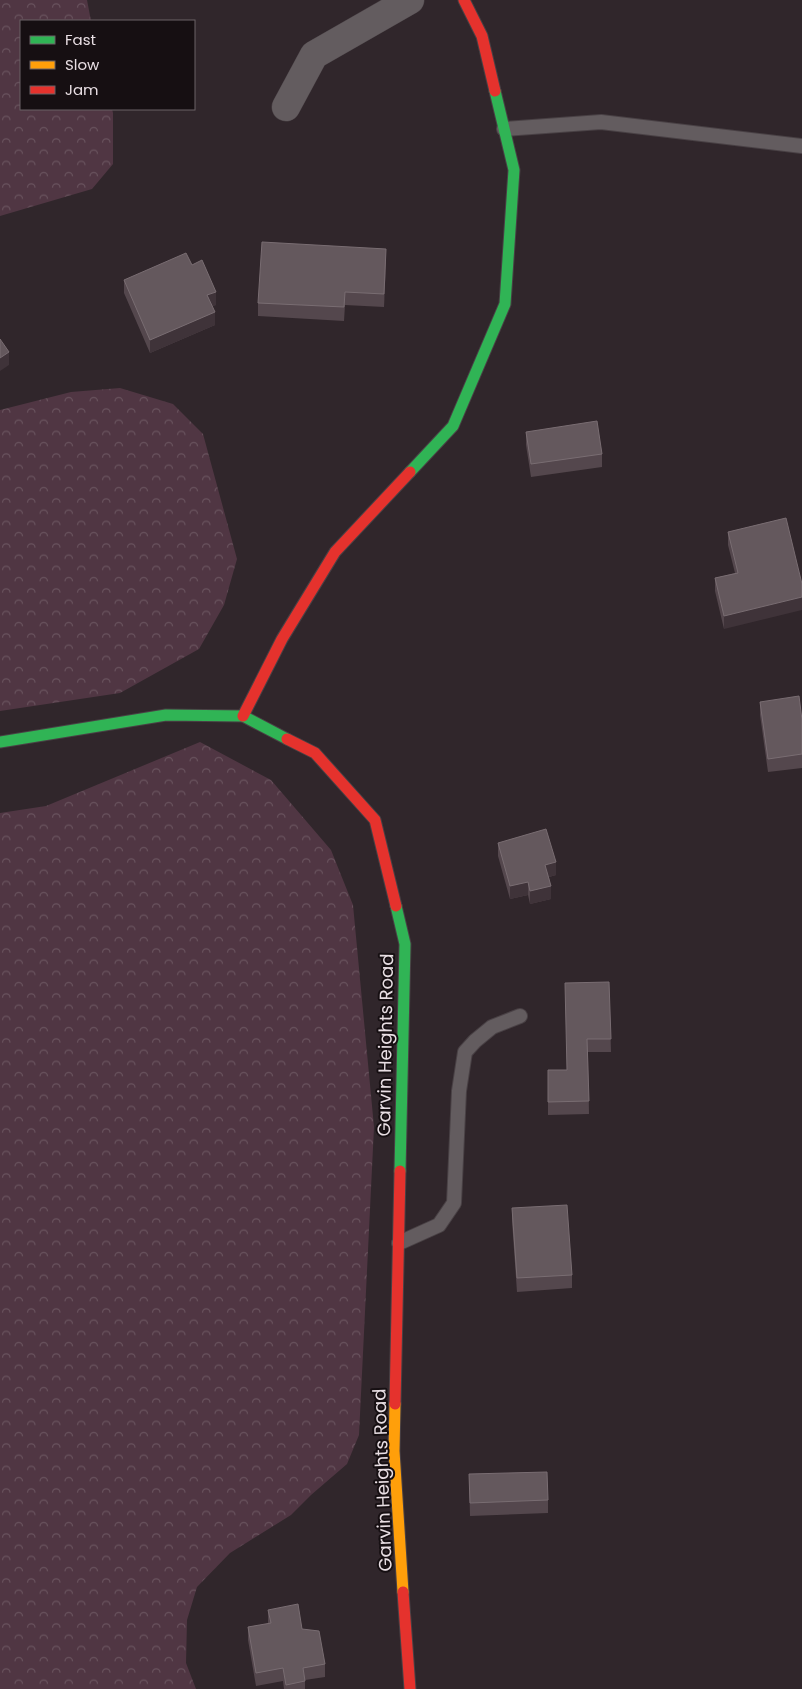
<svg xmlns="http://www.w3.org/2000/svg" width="802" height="1689" font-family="Poppins,sans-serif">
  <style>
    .forest { fill: url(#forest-crowns) }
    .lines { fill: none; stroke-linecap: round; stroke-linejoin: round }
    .lane-casing { stroke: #494145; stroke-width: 16 }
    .street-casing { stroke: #494145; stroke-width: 29 }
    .fast-casing { stroke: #494145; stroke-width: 13 }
    .slow-casing { stroke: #494145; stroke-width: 13 }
    .jam-casing { stroke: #494145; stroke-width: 13 }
    .lane { stroke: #635c5f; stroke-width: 14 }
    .street { stroke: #635c5f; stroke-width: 28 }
    .fast { stroke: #30b455; stroke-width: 11 }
    .slow { stroke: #ff9f0a; stroke-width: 11 }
    .jam { stroke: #e5322d; stroke-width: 11 }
    .wall { fill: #54474d }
    .shaded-wall { fill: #3f3339 }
    .building { fill: #64585d; stroke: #796d72 }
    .labels { text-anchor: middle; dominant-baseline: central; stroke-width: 4; stroke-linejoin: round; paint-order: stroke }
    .street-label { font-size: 18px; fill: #e8dee3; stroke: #160f12 }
  </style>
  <defs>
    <pattern id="forest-crowns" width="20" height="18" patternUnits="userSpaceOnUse" patternTransform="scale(1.25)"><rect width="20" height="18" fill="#503643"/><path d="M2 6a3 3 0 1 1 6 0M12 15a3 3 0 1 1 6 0" fill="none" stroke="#69535e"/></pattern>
  </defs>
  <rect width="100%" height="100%" fill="#30262b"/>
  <!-- forest -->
  <path class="forest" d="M0 0H87L91 21H21V109H112L113 113V164L92 189 0 216Z
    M120 388 173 404 203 434 237 559 224 605 199 649 120 693 0 711V410L71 392Z
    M200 742 271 780 331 850 353 905 374 1127 359 1435 347 1464 311 1495 291 1515 230 1553 197 1587 187 1620 186 1663 196 1689H0V813L46 806Z"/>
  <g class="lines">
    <!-- lane casing -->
    <g class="lane-casing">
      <path id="lane" d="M504 129 601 122 802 146
        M399 1243 439 1225 454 1203 459 1091 465 1052 475 1041 492 1027 520 1016"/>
    </g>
    <!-- street casing -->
    <g class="street-casing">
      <path id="street" d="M286 107 314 55 410 0"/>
    </g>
    <!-- fast casing -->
    <g class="fast-casing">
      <path id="fast" d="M410 472 453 426 505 304 514 170 495 91
        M0 742 166 715 243 716 287 739
        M396 906 405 944 400 1171"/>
    </g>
    <!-- slow casing -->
    <g class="slow-casing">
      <path id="slow" d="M395 1404 394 1451 403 1592"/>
    </g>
    <!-- jam casing -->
    <g class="jam-casing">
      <path id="jam" d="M464 0 482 36 495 91
        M243 716 282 639 335 552 410 472
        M287 739 315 753 375 820 396 906
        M395 1404 400 1171
        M403 1592 410 1689"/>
    </g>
    <!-- lane -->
    <use href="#lane" class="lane"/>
    <!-- street -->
    <use href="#street" class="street"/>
    <!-- fast -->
    <use href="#fast" class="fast"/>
    <!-- slow -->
    <use href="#slow" class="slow"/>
    <!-- jam -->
    <use href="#jam" class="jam"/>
  </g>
  <!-- wall -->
  <path class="wall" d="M386 262 384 307 345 305 344 321 258 316V303Z
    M192 265 216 305 212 306 215 325 150 353 124 293V280Z
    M526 432 602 454V467L531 477 526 445Z
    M786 518 724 629 715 591V578L735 573 728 545V532Z
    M760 702 802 720V768L768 772 760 715Z
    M498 843 556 875 549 877 551 899 530 904 528 895 510 899 498 856Z
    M609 982 611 1052H588L589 1114 548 1115V1070H567Z
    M512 1208 572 1275V1288L517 1292 512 1221Z
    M469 1474 548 1500V1513L470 1516Z
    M268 1610 302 1629 325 1664V1677L305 1680V1689H284L283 1681 256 1686 248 1640V1627L268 1624Z"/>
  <!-- shaded-wall -->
  <path class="shaded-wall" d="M386 249V262L384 307V294Z
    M216 292V305L207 308V295Z
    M215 312V325L150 353V340Z
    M9 352V365L0 371V358Z
    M802 597V610L724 629V616Z
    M556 862V875L545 878V865Z
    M528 882V895L510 899V886Z
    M551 886V899L530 904V891Z"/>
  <!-- building -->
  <path class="building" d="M262 242 386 249 384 294 345 292 344 307 258 303Z
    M186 253 192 265 202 260 216 292 207 295 215 312 150 340 124 280Z
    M0 339 9 352 0 358Z
    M597 421 602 454 531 464 526 432Z
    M786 518 802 584V597L724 616 715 578 738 573 728 532Z
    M799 696 802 720V754L768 759 760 702Z
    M546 829 556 862 545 865 551 886 530 891 528 882 510 886 498 843Z
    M609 982 611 1039H587L589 1101 548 1102V1070H567L565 983Z
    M567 1205 572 1275 517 1278 512 1208Z
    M547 1472 548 1500 470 1503 469 1474Z
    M298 1604 302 1629 319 1631 325 1664 303 1668 305 1681 286 1685 283 1668 256 1673 248 1627 271 1623 268 1610Z"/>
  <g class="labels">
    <!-- street labels -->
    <g class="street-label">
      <text transform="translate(385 1045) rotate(-89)">Garvin Heights Road</text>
      <text transform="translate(382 1480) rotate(-92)">Garvin Heights Road</text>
    </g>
  </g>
  <!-- legend -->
  <rect x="20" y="20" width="175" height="90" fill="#160f12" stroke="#6a6266"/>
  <rect x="30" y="36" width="25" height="8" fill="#30b455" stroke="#6a6266"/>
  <text x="65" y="45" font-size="15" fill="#e8dee3">Fast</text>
  <rect x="30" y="61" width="25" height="8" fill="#ff9f0a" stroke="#6a6266"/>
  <text x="65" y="70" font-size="15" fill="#e8dee3">Slow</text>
  <rect x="30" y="86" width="25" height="8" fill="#e5322d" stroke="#6a6266"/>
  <text x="65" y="95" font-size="15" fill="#e8dee3">Jam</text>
</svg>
